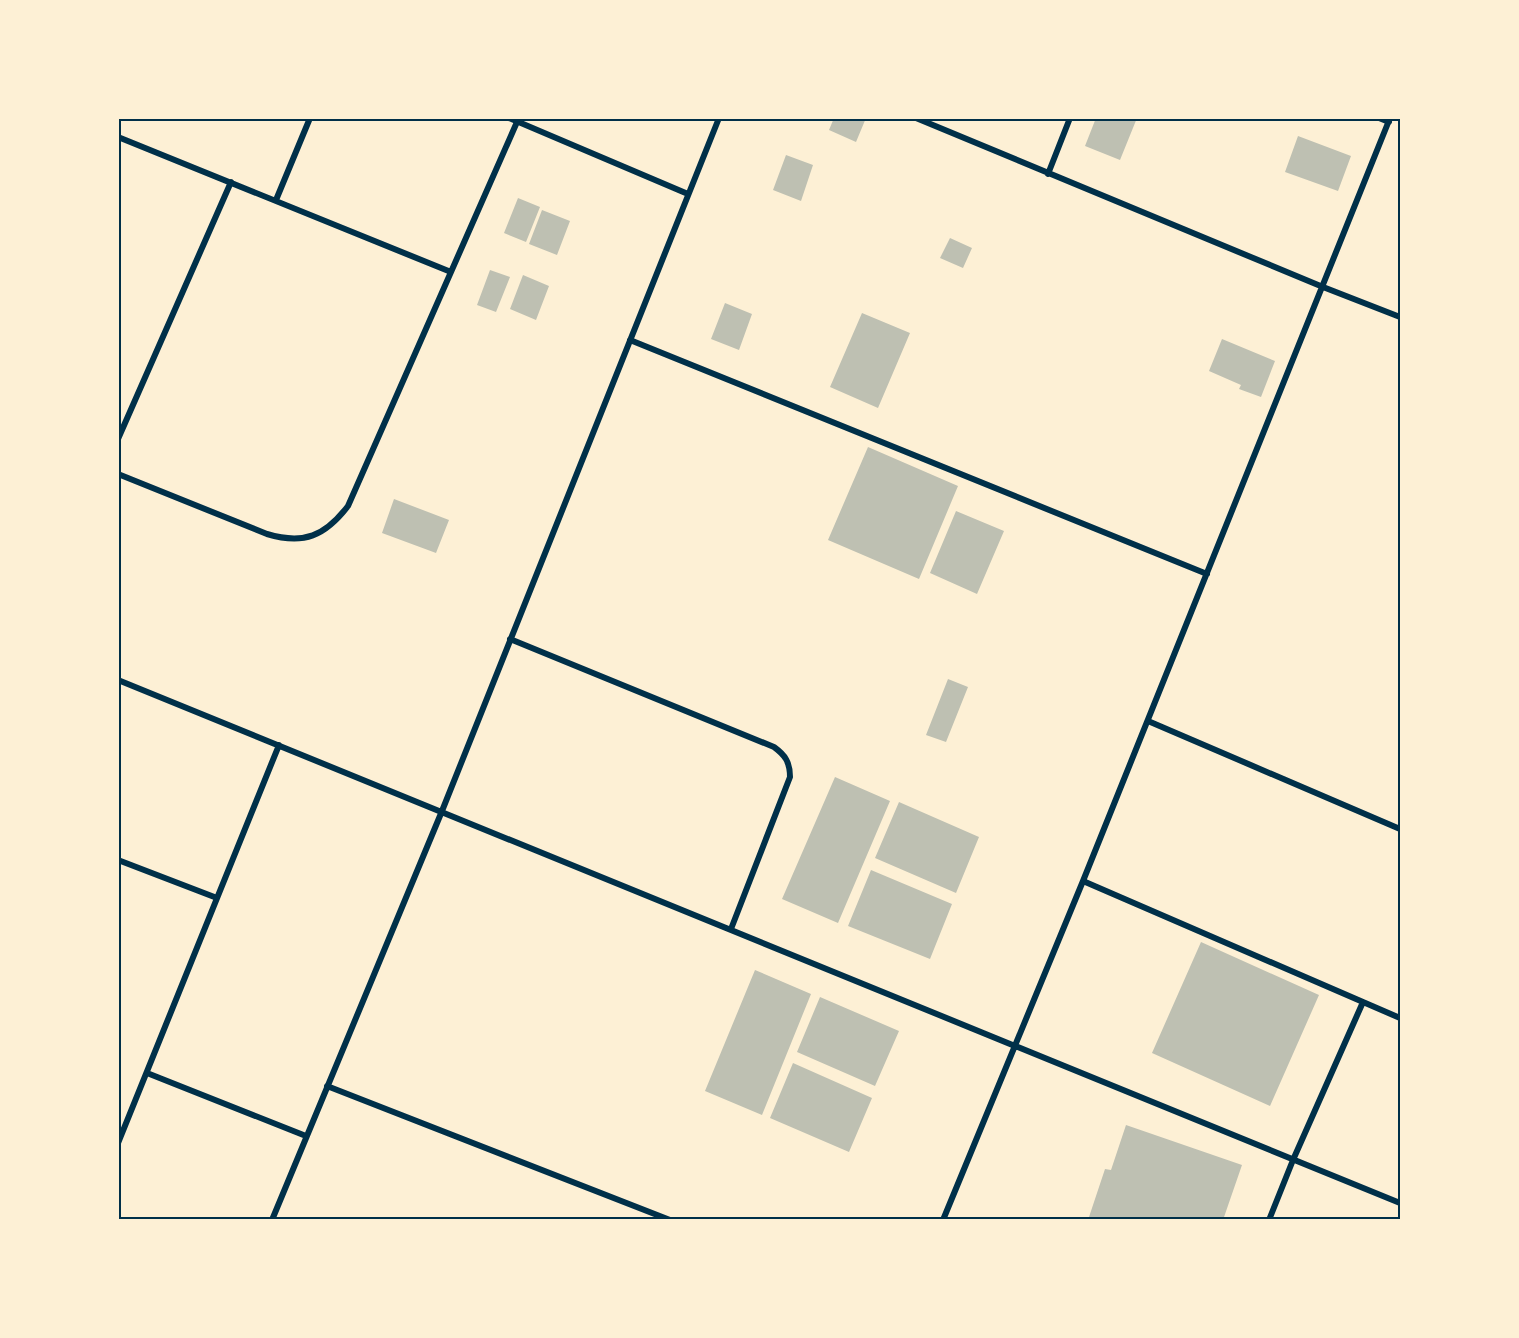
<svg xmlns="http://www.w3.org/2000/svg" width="1519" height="1338" font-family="Barlow,sans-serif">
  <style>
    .building { fill: #bec0b2 }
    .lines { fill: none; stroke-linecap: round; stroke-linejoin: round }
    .minor { stroke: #003049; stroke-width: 6 }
    .neatline { fill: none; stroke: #003049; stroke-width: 2 }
  </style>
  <rect width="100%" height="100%" fill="#fdf0d5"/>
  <!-- building -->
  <path class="building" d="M834 118H866L856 142 829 130Z
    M1096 118H1137L1120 160 1085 146Z
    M1298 136 1351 156 1338 191 1285 172Z
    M786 155 813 165 801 201 773 190Z
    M518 198 540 207 526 242 504 233Z
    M542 210 570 221 557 255 529 244Z
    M950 238 972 248 963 268 940 258Z
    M490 270 510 277 496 312 477 305Z
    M523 275 549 286 536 320 510 309Z
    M725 303 752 314 739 350 711 339Z
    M862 313 910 333 878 408 830 387Z
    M1222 339 1275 361 1261 397 1239 389 1241 385 1209 371Z
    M868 447 958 486 919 579 828 540Z
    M394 499 449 520 436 553 382 533Z
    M956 511 1004 531 977 594 930 573Z
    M948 679 968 687 946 742 926 735Z
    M835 777 890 801 838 923 782 899Z
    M899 802 979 837 956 893 875 858Z
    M871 870 952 904 930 959 848 926Z
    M1201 942 1319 995 1270 1106 1152 1053Z
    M755 970 811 994 762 1115 705 1091Z
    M820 997 899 1031 875 1086 797 1052Z
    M793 1063 872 1098 849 1152 770 1118Z
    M1126 1125 1242 1165 1223 1220H1088L1105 1169 1111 1170Z"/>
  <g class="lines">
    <!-- minor -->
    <path class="minor" d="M509 118 688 194
      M916 118 1323 287 1400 317
      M1379 118 1389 122
      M118 119 119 118
      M118 137 451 272
      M1048 174 1070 118
      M276 200 310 118
      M630 340 1207 574
      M118 439 231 182
      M118 474 267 534C304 545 325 536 348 506L517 122
      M510 639 774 747C785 755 790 762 790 777L731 929
      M118 680 1400 1203
      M1148 721 1400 829
      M118 860 217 898
      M1083 881 1400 1018
      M147 1073 306 1136
      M327 1086 670 1220
      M118 1143 279 745
      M272 1220 442 811 719 118
      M943 1220 1083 881 1390 118
      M1269 1220 1293 1160 1363 1002"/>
  </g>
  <!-- border -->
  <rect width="1519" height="1338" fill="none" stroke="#fdf0d5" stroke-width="240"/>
  <rect x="120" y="120" width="1279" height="1098" class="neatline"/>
</svg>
